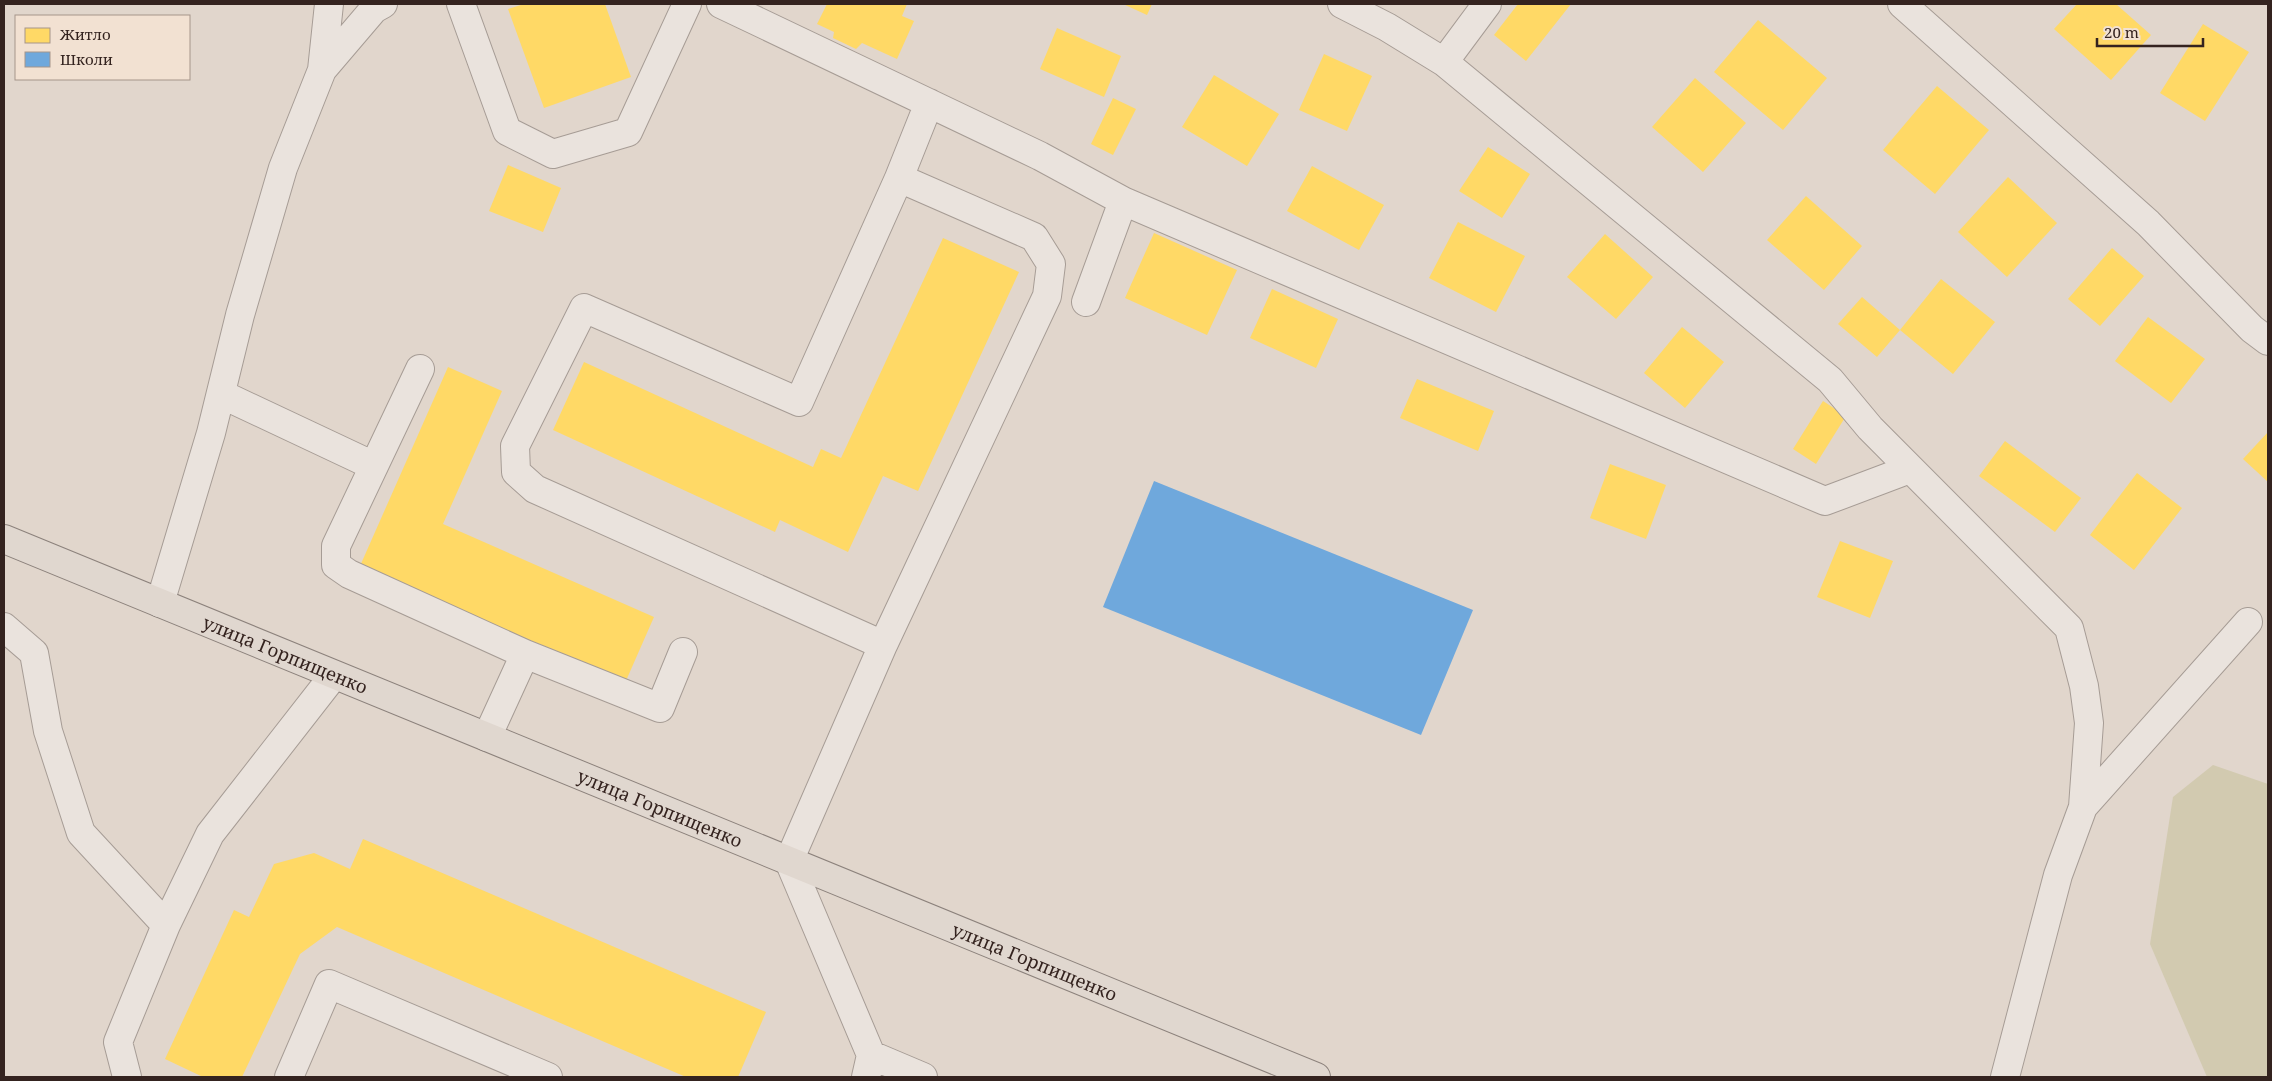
<svg xmlns="http://www.w3.org/2000/svg" width="2272" height="1081" font-family="'Noto Serif',serif">
  <style>
    .green { fill: #d2cab0 }
    .homes { fill: #ffd966 }
    .schools { fill: #6fa8dc }
    .lines { fill: none; stroke-linecap: round; stroke-linejoin: round }
    .minor-casing { stroke: #a69c95; stroke-width: 30 }
    .major-casing { stroke: #8c827c; stroke-width: 30 }
    .minor { stroke: #eae3dd; stroke-width: 28 }
    .major { stroke: #e0d7cf; stroke-width: 28 }
    .labels { text-anchor: middle; dominant-baseline: central; stroke-width: 5; stroke-linejoin: round; paint-order: stroke }
    .street-label { font-size: 18px; fill: #34231f; stroke: #f2e1d2 }
  </style>
  <rect width="100%" height="100%" fill="#e1d6cc"/>
  <!-- green -->
  <path class="green" d="M2213 765 2268 784V1077H2207L2150 944 2173 797Z"/>
  <!-- homes -->
  <path class="homes" d="M524 4H605L631 77 544 108 508 9Z
    M827 4H907L902 16 914 21 897 59 862 43 856 49 833 38 834 32 817 24Z
    M1123 4H1152L1147 15Z
    M1518 4H1571L1526 61 1494 35Z
    M2077 4H2116L2151 35 2111 80 2054 29Z
    M1758 20 1827 78 1783 130 1714 72Z
    M2203 24 2249 52 2205 121 2160 93Z
    M1057 28 1121 56 1104 97 1040 69Z
    M1324 54 1372 76 1347 131 1299 110Z
    M1214 75 1279 114 1247 166 1182 127Z
    M1695 78 1746 123 1703 172 1652 127Z
    M1937 86 1989 130 1935 194 1883 150Z
    M1113 98 1136 109 1113 155 1091 144Z
    M1488 147 1530 174 1502 218 1459 191Z
    M508 165 561 188 543 232 489 211Z
    M1312 166 1384 205 1359 250 1287 211Z
    M2008 177 2057 223 2007 277 1958 232Z
    M1806 196 1862 246 1824 290 1767 240Z
    M1458 222 1525 256 1496 312 1429 278Z
    M1154 233 1237 270 1207 335 1125 298Z
    M1605 234 1653 277 1616 319 1567 277Z
    M943 238 1019 272 918 491 883 476 848 552 780 520 775 532 553 430 584 362 813 467 821 449 841 458Z
    M2112 248 2144 276 2100 326 2068 299Z
    M1941 279 1995 322 1953 374 1900 330Z
    M1272 289 1338 319 1316 368 1250 338Z
    M1862 297 1900 330 1877 357 1838 324Z
    M2148 317 2205 359 2171 403 2115 361Z
    M1682 327 1724 362 1685 408 1644 373Z
    M448 367 502 391 443 524 654 617 625 683 360 566Z
    M1417 379 1494 411 1478 451 1400 418Z
    M1823 401 1846 416 1816 464 1793 449Z
    M2268 432V482L2243 459Z
    M2005 441 2081 498 2055 532 1979 476Z
    M1610 464 1666 485 1646 539 1590 518Z
    M2137 473 2182 508 2134 570 2090 535Z
    M1840 541 1893 561 1870 618 1817 597Z
    M363 839 766 1012 738 1077H686L337 927 300 954 242 1077H203L165 1059 234 910 249 917 274 864 314 853 350 869Z"/>
  <!-- schools -->
  <path class="schools" d="M1154 481 1473 610 1421 735 1103 607Z"/>
  <g class="lines">
    <!-- minor casing -->
    <g class="minor-casing">
      <path id="minor" d="M461 4 507 131 553 154 628 132 687 4
        M721 4 1040 156 1123 201 1086 302
        M1342 4 1387 27 1444 62
        M1487 4 1444 62 1830 380 1870 428 2069 628 2084 686 2089 723 2083 807 2058 875 2005 1077
        M1902 4 2148 223 2252 329 2268 341
        M322 70 374 9 383 4
        M899 178 929 103
        M1123 201 1825 501 1910 469
        M420 369 336 546V565L349 574 525 654 660 708 683 652
        M221 394 374 466
        M160 603 211 433 240 315 283 168 322 70 329 4
        M4 627 34 653 48 731 81 833 166 925
        M487 737 525 654
        M2083 807 2248 622
        M871 1055 923 1077
        M127 1077 118 1042 166 925 210 834 334 675
        M289 1077 329 984 548 1077
        M866 1077 871 1055 789 861 883 645 1047 296 1051 264 1034 237 899 178 799 402 584 308 515 446 516 472 535 489 883 645"/>
    </g>
    <!-- major casing -->
    <g class="major-casing">
      <g id="major">
        <path id="s1" d="M4 539 1316 1077"/>
      </g>
    </g>
    <!-- minor -->
    <use href="#minor" class="minor"/>
    <!-- major -->
    <use href="#major" class="major"/>
  </g>
  <g class="labels">
    <!-- street labels -->
    <g class="street-label">
      <text stroke="none"><textPath href="#s1" startOffset="304">улица Горпищенко</textPath></text>
      <text stroke="none"><textPath href="#s1" startOffset="709">улица Горпищенко</textPath></text>
      <text stroke="none"><textPath href="#s1" startOffset="1114">улица Горпищенко</textPath></text>
    </g>
  </g>
  <!-- border -->
  <rect width="2272" height="1081" fill="none" stroke="#34231f" stroke-width="10"/>
  <!-- legend -->
  <rect x="15" y="15" width="175" height="65" fill="#f2e1d2" stroke="#a6958a"/>
  <rect x="25" y="28" width="25" height="15" fill="#ffd966" stroke="#a6958a"/>
  <text x="60" y="40" font-size="15" fill="#34231f">Житло</text>
  <rect x="25" y="52" width="25" height="15" fill="#6fa8dc" stroke="#a6958a"/>
  <text x="60" y="65" font-size="15" fill="#34231f">Школи</text>
  <!-- scale -->
  <path d="M2097 38v8h106v-8" fill="none" stroke="#34231f" stroke-width="2.5"/>
  <text x="2104" y="38" font-size="15" fill="#34231f" stroke="#f2e1d2" stroke-width="4" paint-order="stroke">20 m</text>
</svg>
